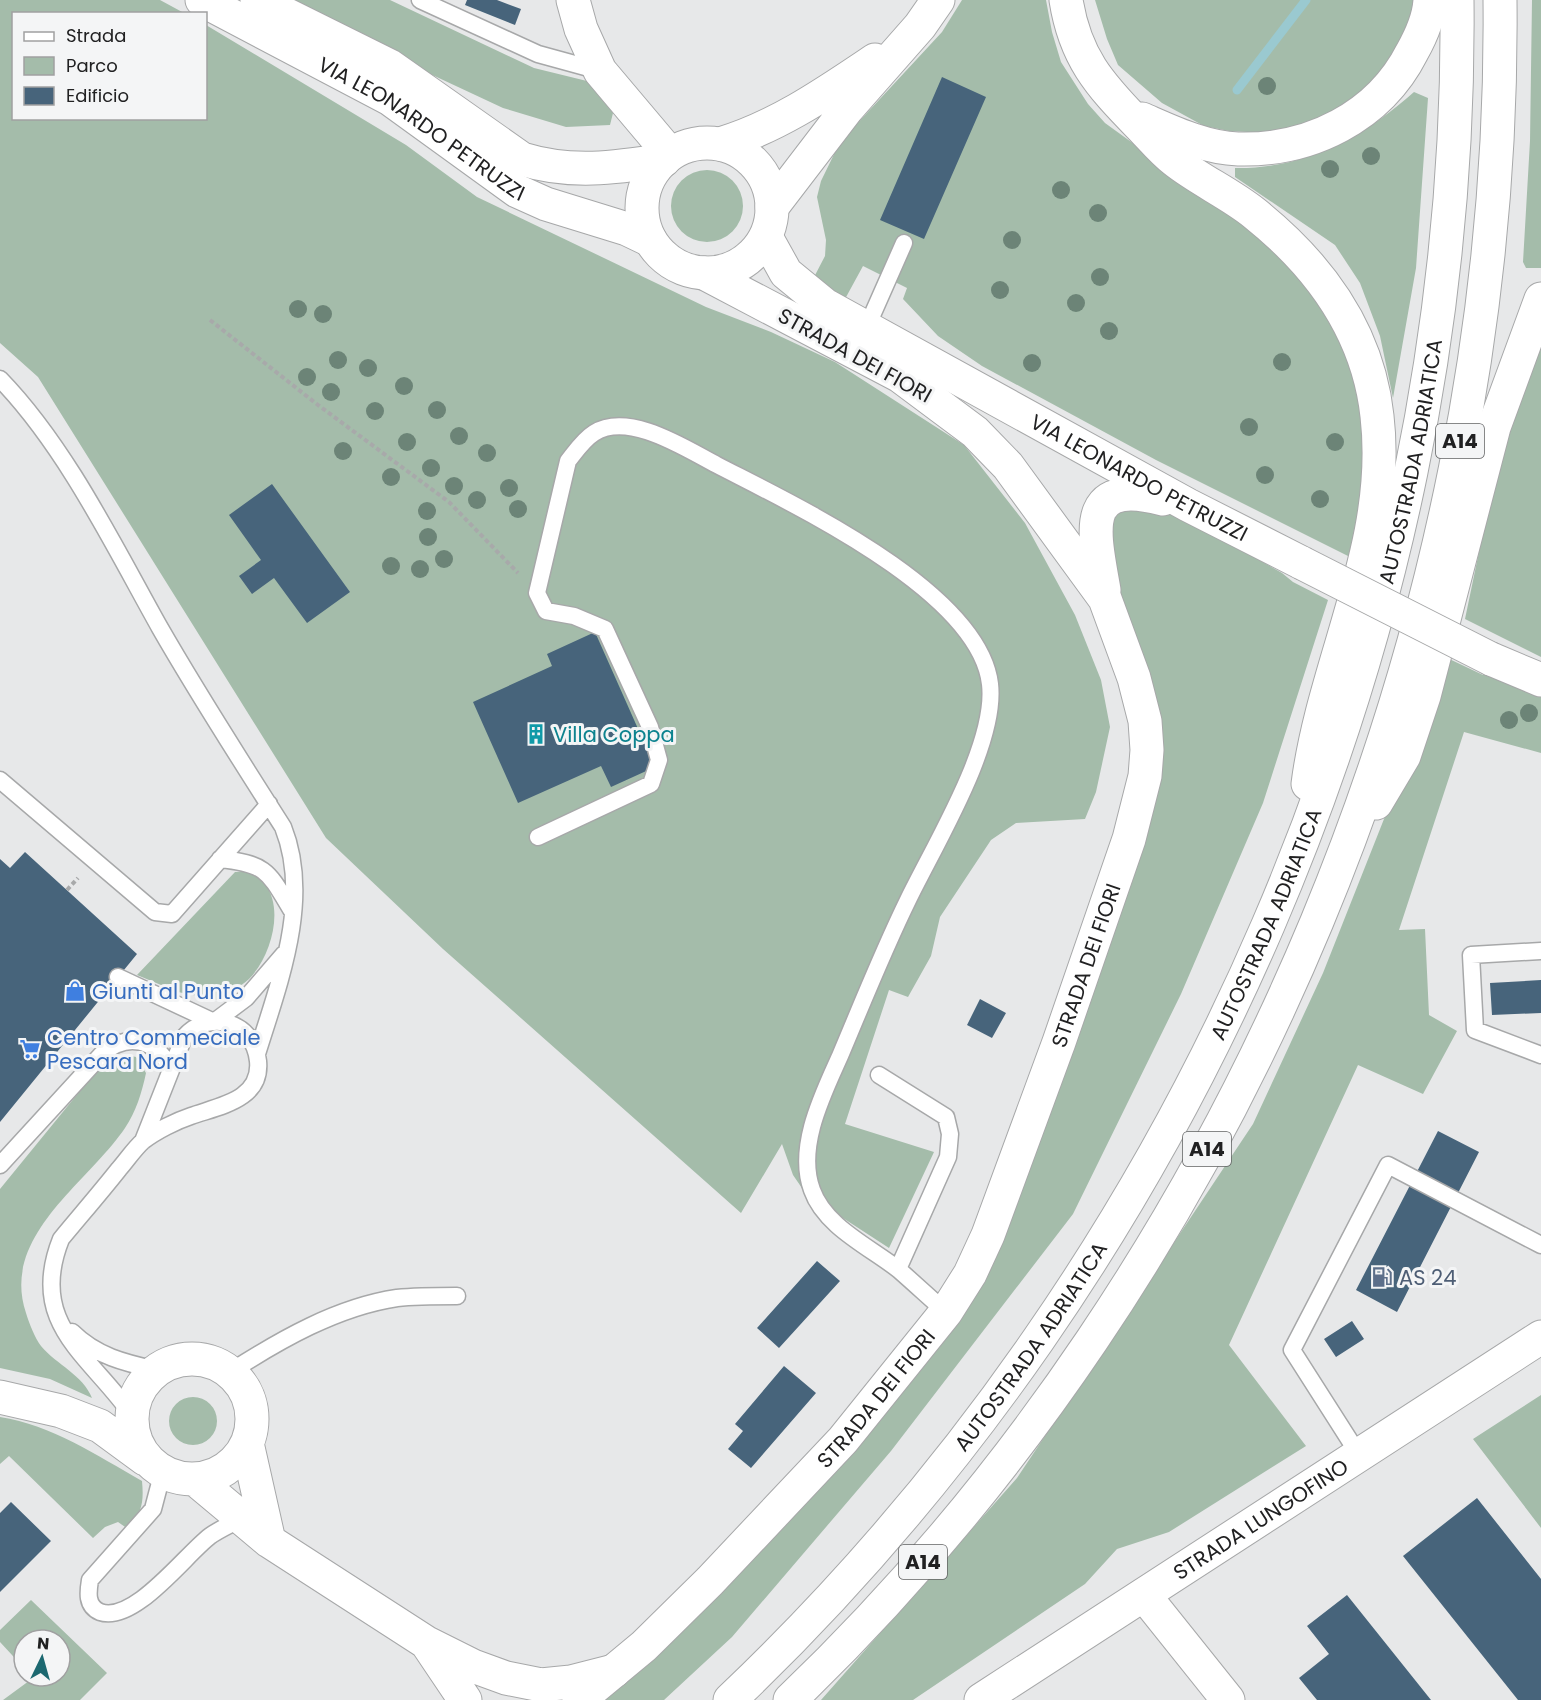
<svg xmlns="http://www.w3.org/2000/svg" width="1541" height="1700" font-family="Poppins,sans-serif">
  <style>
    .green { fill: #a4bcaa }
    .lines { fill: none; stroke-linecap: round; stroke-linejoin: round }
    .stream { stroke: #9ac9d0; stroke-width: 9 }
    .building { fill: #47647b }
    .service-casing { stroke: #a7a8a9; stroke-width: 19 }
    .minor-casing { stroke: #a7a8a9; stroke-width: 35 }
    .tertiary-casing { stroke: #a7a8a9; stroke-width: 35 }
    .secondary-casing { stroke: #a7a8a9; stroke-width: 35 }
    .motorway-casing { stroke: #a7a8a9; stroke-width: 35 }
    .path { stroke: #a8a9aa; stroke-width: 4; stroke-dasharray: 4.5 3; stroke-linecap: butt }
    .service { stroke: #fff; stroke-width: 16 }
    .minor { stroke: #fff; stroke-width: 33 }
    .tertiary { stroke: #fff; stroke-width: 33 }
    .secondary { stroke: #fff; stroke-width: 33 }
    .motorway { stroke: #fff; stroke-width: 33 }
    .secondary-bridge-casing { stroke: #a7a8a9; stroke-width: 35; stroke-linecap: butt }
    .secondary-bridge { stroke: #fff; stroke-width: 33 }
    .tree { fill: #6c8477 }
    .labels { text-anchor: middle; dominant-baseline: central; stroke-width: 6; stroke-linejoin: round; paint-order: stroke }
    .shield { fill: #f4f5f6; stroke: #606162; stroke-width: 1.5 }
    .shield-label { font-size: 20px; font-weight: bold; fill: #212122 }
    .street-label { font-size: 21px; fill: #212122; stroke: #f4f5f6 }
    .culture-label { font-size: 21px; fill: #0d838f; stroke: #f4f5f6; text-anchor: start }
    .shop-label { font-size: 21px; fill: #366cbe; stroke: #f4f5f6; text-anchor: start }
    .service-label { font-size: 21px; fill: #4e5e75; stroke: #f4f5f6; text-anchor: start }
  </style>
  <rect width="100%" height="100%" fill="#e7e8e9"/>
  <!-- green -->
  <path class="green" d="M0 0H160L184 13 14 14V118H206V25L406 145 477 197 706 307 771 332 835 362 964 445 1025 523 1075 615 1101 680 1110 727 1096 792 1085 819 1016 823 991 840 940 917 931 956 908 997 889 990 845 1124 934 1152 889 1248 806 1194 793 1175 782 1144 741 1213 443 949 326 838 38 377 0 343Z
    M291 0H390L534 68 591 82 613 113 610 125 566 127 503 108 411 65Z
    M962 0H1046L1052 32 1061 62 1088 104 1105 123 1228 212 1300 273 1342 339 1362 405 1364 491 1356 560 1156 460 982 366 938 336 903 299 907 288 863 266 845 299 812 281 825 256 826 240 817 197 821 181 840 142 942 32Z
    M1095 0H1418L1416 14 1375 83 1311 127 1265 133 1229 131 1204 126 1162 103 1118 65 1107 39Z
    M1532 0H1541V268H1526L1523 262 1530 141Z
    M1414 92 1428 98 1416 268 1393 398 1380 336 1360 283 1335 245 1235 177V168C1305 169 1362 138 1414 92Z
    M671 206a36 36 0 1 1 72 0a36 36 0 1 1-72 0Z
    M1541 337V657L1465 619 1490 499 1510 422Z
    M1135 496 1205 529 1282 573 1293 582 1328 600 1263 803 1181 994 1073 1214 891 1451 732 1637 664 1700H586L978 1272 1152 781 1100 529Z
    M1443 656 1483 675 1488 666 1541 690V753L1464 732 1399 930 1425 929 1429 1015 1457 1031 1423 1094 1358 1065 1229 1345 1306 1446 1169 1532 1117 1549 1085 1584 913 1700H821L1017 1478 1253 1124 1323 973 1405 766Z
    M251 871C256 875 262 879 265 884 285 910 270 958 249 979 240 987 228 994 218 1000L178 992 137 975 235 872Z
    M127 1055 136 1057 146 1073C142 1092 136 1112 125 1128 88 1183 0 1236 26 1313 29 1323 35 1338 41 1346 57 1365 83 1375 92 1398L50 1379 0 1368V1189L93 1075 108 1061Z
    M1541 1395V1528L1473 1439Z
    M169 1421a24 24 0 1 1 48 0a24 24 0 1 1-48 0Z
    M0 1417C52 1425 96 1455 142 1481 144 1502 142 1513 128 1529L118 1522 105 1527 93 1538 9 1456 0 1464Z
    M31 1600 107 1673 80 1700H3L33 1678 32 1676H60V1640H24V1668L0 1642V1630Z"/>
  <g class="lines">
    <!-- stream -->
    <path class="stream" d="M1237 90 1306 0"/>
  </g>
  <!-- building -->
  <path class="building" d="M467 0H497L521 9 515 25 465 5Z
    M942 77 986 97 924 239 880 220Z
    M272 484 350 592 307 623 274 578 252 594 239 576 261 560 229 515Z
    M595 632 655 767 611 787 601 766 518 803 473 702 552 666 547 654Z
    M25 852 137 954 0 1122V859L10 868Z
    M1541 980V1013L1492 1015 1490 983Z
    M980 999 1006 1013 992 1038 967 1025Z
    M1438 1131 1479 1152 1397 1312 1356 1290Z
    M817 1261 840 1281 779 1348 757 1328Z
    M1352 1321 1364 1339 1336 1357 1324 1339Z
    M784 1366 816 1393 751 1468 728 1449 743 1431 735 1424Z
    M1477 1498 1541 1579V1700H1518L1403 1556Z
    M11 1502 51 1541 0 1592V1513Z
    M1347 1595 1431 1700H1317L1299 1678 1329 1654 1307 1626Z"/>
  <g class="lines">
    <!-- service casing -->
    <g class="service-casing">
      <path id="service" d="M420 0 538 54 600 71
        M866 329 904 243
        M0 379C66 447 114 546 160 628 199 696 241 761 283 827 312 899 279 983 257 1054
        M0 780 155 912 172 914 269 804
        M538 837 651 784 659 760 650 727 605 629 574 616 546 611 537 593 568 461C576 451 583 440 594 433 629 411 686 449 717 465 792 504 979 591 990 684 997 744 935 844 908 900 883 951 862 1004 840 1056 823 1094 796 1147 812 1190 825 1227 870 1247 899 1270 915 1284 930 1298 946 1312
        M220 859C267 864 268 871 292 911
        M1541 951 1471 955 1475 1030 1541 1055
        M118 977 214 1022
        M214 1022 246 998 284 954
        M879 1075 946 1117 950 1134 948 1157 898 1269
        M0 1165 102 1054C127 1032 155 1039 170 1067
        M72 1332C96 1356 125 1363 157 1370
        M230 1372C280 1340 337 1307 397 1298 416 1296 437 1296 457 1296
        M132 1415C90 1355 27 1324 61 1239 80 1216 100 1193 119 1169 127 1160 134 1149 143 1141 156 1131 176 1121 191 1116 219 1106 262 1100 258 1061 257 1052 254 1043 248 1036 230 1016 201 1018 184 1037L143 1141
        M1359 1455 1292 1350 1388 1165 1541 1245
        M163 1471 153 1509 90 1580C88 1592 86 1606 100 1612 134 1624 185 1555 210 1536 220 1529 232 1524 242 1518"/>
    </g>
    <!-- minor casing -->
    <g class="minor-casing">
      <path id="minor" d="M573 0 581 29 600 71 670 154
        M720 144C777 127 826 93 875 60
        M772 207 847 109 920 26 938 0
        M132 1419a60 60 0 1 1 120 0a60 60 0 1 1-120 0Z
        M0 1397 61 1411 100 1426 145 1459
        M247 1443 269 1541
        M195 1479 269 1541 427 1643 473 1666 506 1678 541 1685 571 1682 614 1671
        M428 1645 465 1700"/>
    </g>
    <!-- tertiary casing -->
    <g class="tertiary-casing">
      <path id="tertiary" d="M1144 1595 1228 1700"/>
    </g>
    <!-- secondary casing -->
    <g class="secondary-casing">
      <g id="secondary">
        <path id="s1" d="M202 0 390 99 517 191 546 204 627 229 650 240"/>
        <path d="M257 0 390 66 522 159C570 174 615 168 664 160"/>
        <circle cx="707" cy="208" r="65"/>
        <path id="s2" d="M766 237 786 273 825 305 1188 505 1302 563"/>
        <path d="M1104 590C1094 532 1079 477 1163 499"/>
        <path d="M1491 659 1541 680"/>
        <path id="s3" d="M579 1700 644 1646 710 1581 843 1440 946 1312 970 1274 988 1235 1059 1042 1129 839 1145 776 1147 750 1145 721 1134 678 1105 599 1008 466 975 432 900 376 704 273"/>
        <path id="s4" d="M981 1700 1541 1337"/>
      </g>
    </g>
    <!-- motorway casing -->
    <g class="motorway-casing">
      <g id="motorway">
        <path d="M1066 0C1075 57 1099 84 1138 124 1150 136 1161 150 1174 160 1199 180 1229 193 1254 213 1319 265 1368 332 1377 416 1392 544 1324 660 1308 784"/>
        <path d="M1142 119C1172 132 1205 148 1238 149 1310 151 1379 117 1412 52 1421 36 1429 18 1430 0"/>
        <path d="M1376 803 1404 756 1424 696 1494 427 1541 299"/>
        <path id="s5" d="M730 1700C1189 1264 1464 635 1457 0"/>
        <path d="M790 1700C1241 1268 1507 624 1500 0"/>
      </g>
    </g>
    <!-- path -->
    <path class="path" d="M210 320 318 405 449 502 518 573
      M67 890 78 878"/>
    <!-- service -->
    <use href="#service" class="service"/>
    <!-- minor -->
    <use href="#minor" class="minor"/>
    <!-- tertiary -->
    <use href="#tertiary" class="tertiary"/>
    <!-- secondary -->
    <use href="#secondary" class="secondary"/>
    <!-- motorway -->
    <use href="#motorway" class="motorway"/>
    <!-- secondary-bridge casing -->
    <g class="secondary-bridge-casing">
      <path id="secondary-bridge" d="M1302 563 1491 659"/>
    </g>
    <!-- secondary-bridge -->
    <use href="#secondary-bridge" class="secondary-bridge"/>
  </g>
  <!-- trees -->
  <g class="tree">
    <circle cx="1267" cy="86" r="9"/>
    <circle cx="1371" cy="156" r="9"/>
    <circle cx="1330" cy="169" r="9"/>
    <circle cx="1061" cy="190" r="9"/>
    <circle cx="1098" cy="213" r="9"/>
    <circle cx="1012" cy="240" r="9"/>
    <circle cx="1100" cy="277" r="9"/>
    <circle cx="1000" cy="290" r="9"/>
    <circle cx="1076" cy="303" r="9"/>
    <circle cx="298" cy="309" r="9"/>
    <circle cx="323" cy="314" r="9"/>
    <circle cx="1109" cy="331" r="9"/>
    <circle cx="338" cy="360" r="9"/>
    <circle cx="1282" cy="362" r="9"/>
    <circle cx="1032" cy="363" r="9"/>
    <circle cx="368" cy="368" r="9"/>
    <circle cx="307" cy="377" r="9"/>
    <circle cx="404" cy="386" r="9"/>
    <circle cx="331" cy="392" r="9"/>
    <circle cx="437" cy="410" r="9"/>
    <circle cx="375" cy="411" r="9"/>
    <circle cx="1249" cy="427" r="9"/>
    <circle cx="459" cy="436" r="9"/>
    <circle cx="407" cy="442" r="9"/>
    <circle cx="1335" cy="442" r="9"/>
    <circle cx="343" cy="451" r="9"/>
    <circle cx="487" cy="453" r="9"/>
    <circle cx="431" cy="468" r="9"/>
    <circle cx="1265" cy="475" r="9"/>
    <circle cx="391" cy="477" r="9"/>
    <circle cx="454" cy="486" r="9"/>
    <circle cx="509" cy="488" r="9"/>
    <circle cx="1320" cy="499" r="9"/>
    <circle cx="477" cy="500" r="9"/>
    <circle cx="518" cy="509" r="9"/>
    <circle cx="427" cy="511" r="9"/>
    <circle cx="428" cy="537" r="9"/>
    <circle cx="444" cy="559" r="9"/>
    <circle cx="391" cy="566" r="9"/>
    <circle cx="420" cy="569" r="9"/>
    <circle cx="1529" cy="713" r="9"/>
    <circle cx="1509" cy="720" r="9"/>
  </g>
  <!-- icons -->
  <defs>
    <g id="building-bare" transform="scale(1.62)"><path d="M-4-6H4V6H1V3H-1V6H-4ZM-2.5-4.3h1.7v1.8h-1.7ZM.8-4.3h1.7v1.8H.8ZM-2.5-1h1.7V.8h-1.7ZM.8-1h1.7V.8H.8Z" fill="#0f9aa8" stroke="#f4f5f6" stroke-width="2.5" paint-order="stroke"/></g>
    <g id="shop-bare" transform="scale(1.62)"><path d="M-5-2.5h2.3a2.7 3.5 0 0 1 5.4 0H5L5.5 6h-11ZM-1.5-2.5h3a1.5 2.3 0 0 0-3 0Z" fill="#3f7fe0" stroke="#f4f5f6" stroke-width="2.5" paint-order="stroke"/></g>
    <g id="supermarket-bare" transform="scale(1.62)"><path d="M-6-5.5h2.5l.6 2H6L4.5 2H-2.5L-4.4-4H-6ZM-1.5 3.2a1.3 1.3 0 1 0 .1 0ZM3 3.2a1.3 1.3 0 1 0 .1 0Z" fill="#3f7fe0" stroke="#f4f5f6" stroke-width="2.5" paint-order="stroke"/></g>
    <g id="fuel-bare" transform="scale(1.62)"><path d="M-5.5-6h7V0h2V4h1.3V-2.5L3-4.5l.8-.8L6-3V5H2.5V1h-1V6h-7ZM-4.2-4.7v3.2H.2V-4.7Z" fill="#5c6f8a" stroke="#f4f5f6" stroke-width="2.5" paint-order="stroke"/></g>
  </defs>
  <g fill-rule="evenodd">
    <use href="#building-bare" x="536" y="734"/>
    <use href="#shop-bare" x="75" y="991"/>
    <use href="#supermarket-bare" x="30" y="1049"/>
    <use href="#fuel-bare" x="1382" y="1277"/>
  </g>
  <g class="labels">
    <!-- shield labels -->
    <g class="shield">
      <rect x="1436" y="424" width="48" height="34" rx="4.5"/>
      <rect x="1183" y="1132" width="48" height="34" rx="4.5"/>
      <rect x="899" y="1545" width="48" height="34" rx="4.5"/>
    </g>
    <g class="shield-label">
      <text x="1460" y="441">A14</text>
      <text x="1207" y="1149">A14</text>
      <text x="923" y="1562">A14</text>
    </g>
    <!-- street labels -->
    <g class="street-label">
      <text stroke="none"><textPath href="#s1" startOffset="255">VIA LEONARDO PETRUZZI</textPath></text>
      <text transform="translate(855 355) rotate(29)">STRADA DEI FIORI</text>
      <text stroke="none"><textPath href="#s5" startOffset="1436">AUTOSTRADA ADRIATICA</textPath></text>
      <text stroke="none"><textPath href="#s2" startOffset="450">VIA LEONARDO PETRUZZI</textPath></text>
      <text stroke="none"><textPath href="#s5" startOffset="950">AUTOSTRADA ADRIATICA</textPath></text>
      <text stroke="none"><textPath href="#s3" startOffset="910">STRADA DEI FIORI</textPath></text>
      <text stroke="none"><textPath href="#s5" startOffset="465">AUTOSTRADA ADRIATICA</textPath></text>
      <text stroke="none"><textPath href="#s3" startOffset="424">STRADA DEI FIORI</textPath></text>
      <text stroke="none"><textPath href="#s4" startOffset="333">STRADA LUNGOFINO</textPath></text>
    </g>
    <!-- culture labels -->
    <g class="culture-label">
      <text x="553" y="734">Villa Coppa</text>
    </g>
    <!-- shop labels -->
    <g class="shop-label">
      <text x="92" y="991">Giunti al Punto</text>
      <text x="47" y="1037">Centro Commeciale<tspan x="47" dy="24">Pescara Nord</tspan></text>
    </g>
    <!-- service labels -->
    <g class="service-label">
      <text x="1399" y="1277">AS 24</text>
    </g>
  </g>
  <!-- legend -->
  <rect x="12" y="12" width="195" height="108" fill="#f4f5f6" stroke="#a0a0a1" stroke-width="1.5"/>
  <rect x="24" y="32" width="30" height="9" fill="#ffffff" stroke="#a0a0a1" stroke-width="1.5"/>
  <text x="66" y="42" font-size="18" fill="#212122">Strada</text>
  <rect x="24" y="57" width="30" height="18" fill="#a4bcaa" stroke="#a0a0a1" stroke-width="1.5"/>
  <text x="66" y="72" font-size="18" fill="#212122">Parco</text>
  <rect x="24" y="87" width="30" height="18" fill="#47647b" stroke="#a0a0a1" stroke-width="1.5"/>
  <text x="66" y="102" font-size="18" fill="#212122">Edificio</text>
  <!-- north arrow -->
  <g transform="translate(42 1658) rotate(5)"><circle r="28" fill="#f4f5f6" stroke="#a0a0a1" stroke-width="1.5"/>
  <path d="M0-4.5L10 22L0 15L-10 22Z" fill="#1c6870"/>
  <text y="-9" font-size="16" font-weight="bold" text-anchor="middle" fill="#212122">N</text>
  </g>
</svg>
